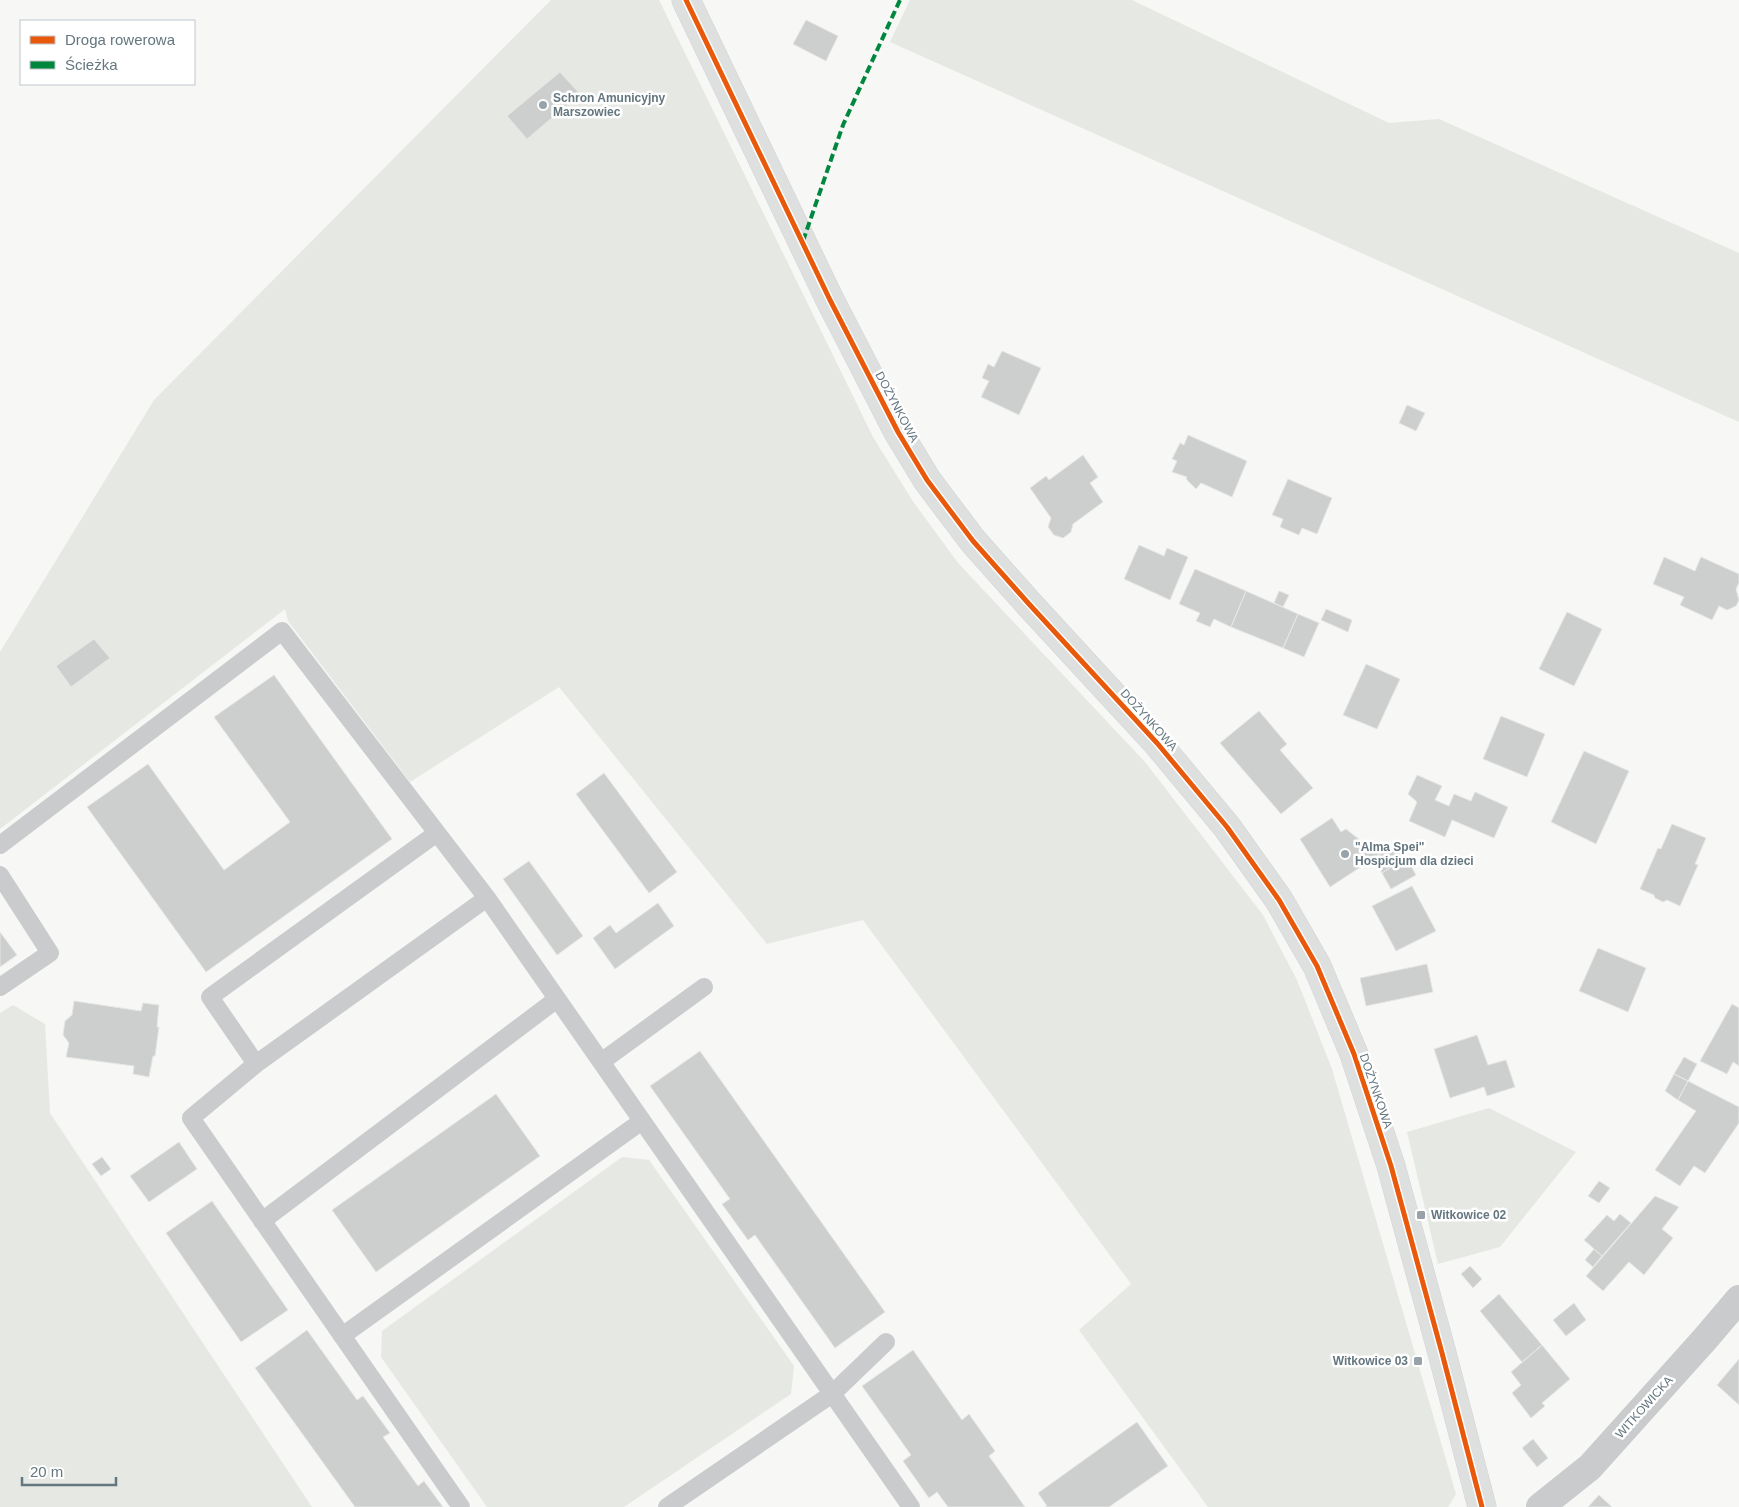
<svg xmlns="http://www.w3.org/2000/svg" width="1739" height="1507" font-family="Arial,sans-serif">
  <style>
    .green { fill: #e6e8e3 }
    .building { fill: #cdcfcf; stroke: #e6e6e6 }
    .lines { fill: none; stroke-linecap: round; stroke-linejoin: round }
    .secondary-casing { stroke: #d2d4d4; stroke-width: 29 }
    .lane { stroke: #c9cbcc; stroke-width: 18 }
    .street { stroke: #c9cbcc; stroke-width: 28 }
    .secondary { stroke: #dedfdf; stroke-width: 28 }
    .quiet { stroke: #00873e; stroke-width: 4; stroke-dasharray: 8 4; stroke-linecap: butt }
    .cycleway-casing { stroke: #fff; stroke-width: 8 }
    .cycleway { stroke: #e8590c; stroke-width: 5 }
    .poi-dot { fill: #97a3a9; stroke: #fff; stroke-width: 2 }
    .labels { text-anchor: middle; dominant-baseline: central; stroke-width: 5; stroke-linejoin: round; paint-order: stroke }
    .poi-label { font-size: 12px; font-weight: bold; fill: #64767f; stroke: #fff; text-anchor: start }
    .street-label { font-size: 12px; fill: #64767f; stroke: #fff }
  </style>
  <rect width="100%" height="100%" fill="#f7f7f6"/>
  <!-- green -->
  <path class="green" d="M551 0H659L873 437 912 500 958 563 1145 762 1263 915 1297 980 1332 1069 1456 1494 1448 1507H1208L1079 1330 1131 1284 863 920 767 944 559 687 410 782 288 621 285 609 0 829V652L154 400Z
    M910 0H1132L1389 123 1439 119 1739 253V422L890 42Z
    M13 1005 45 1024 50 1113 312 1507H0V1013Z
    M1489 1108 1576 1152 1500 1247 1438 1264 1407 1132Z
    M622 1157 649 1160 794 1366 791 1394 624 1507H487L381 1357 382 1331Z"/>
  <!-- building -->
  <path class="building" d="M806 20 838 36 826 61 793 44Z
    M560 72 580 94 527 139 507 116Z
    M1002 351 1041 368 1019 415 981 397 989 381 982 378 988 364 994 367Z
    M1407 405 1425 413 1416 431 1399 423Z
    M1188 435 1247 461 1232 497 1201 483 1196 489 1186 479 1187 477 1172 472 1177 461 1172 459 1180 443 1184 445Z
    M1083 455 1098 477 1090 483 1103 502 1073 524 1071 532 1063 538 1054 535 1048 527 1051 518 1030 488 1046 476 1049 480Z
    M1288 479 1332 498 1317 534 1302 528 1299 535 1280 527 1283 519 1272 515Z
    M1139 545 1164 556 1167 548 1188 557 1170 600 1124 579Z
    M1664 557 1695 571 1701 557 1739 574V583L1736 589 1739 600 1736 606 1727 610 1719 606 1712 620 1680 605 1684 597 1653 584Z
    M1195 569 1246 591 1231 627 1214 619 1210 627 1196 621 1200 613 1179 604Z
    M1246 591 1298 614 1283 648 1231 627Z
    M1279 591 1289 595 1283 607 1274 603Z
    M1326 609 1352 620 1348 632 1321 620Z
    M1567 612 1602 629 1574 686 1539 669Z
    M1298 614 1319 623 1304 657 1283 648Z
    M94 639 110 658 71 687 56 666Z
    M1366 664 1400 679 1377 729 1343 715Z
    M274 675 392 839 206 972 87 807 148 764 224 870 290 822 214 717Z
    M1259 711 1287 744 1280 750 1313 788 1281 814 1220 743Z
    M1501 716 1545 734 1527 777 1483 759Z
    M1584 751 1629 771 1596 844 1551 822Z
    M604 773 677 872 649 893 576 794Z
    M1417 775 1442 786 1435 800 1449 806 1454 794 1471 801 1475 792 1508 807 1494 838 1452 820 1445 837 1409 821 1417 802 1408 794Z
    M1332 818 1341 832 1346 829 1365 844 1381 845 1385 851 1330 887 1300 839Z
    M1672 824 1706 838 1695 864 1698 865 1680 906 1667 900 1663 902 1655 898 1654 895 1640 889 1658 848 1661 849Z
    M1398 843 1406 857 1382 873 1374 857Z
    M1406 857 1416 875 1391 889 1382 873Z
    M529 861 583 936 557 955 503 879Z
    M1412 886 1436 931 1396 951 1372 906Z
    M658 903 674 926 615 969 593 938 610 925 616 933Z
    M0 932 17 955 0 967Z
    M1598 948 1646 968 1628 1012 1579 991Z
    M1427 964 1433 992 1366 1006 1360 978Z
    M74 1001 141 1011 143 1003 159 1005 157 1027H159L155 1056H153L149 1077 133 1074 134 1066 66 1057 69 1043 63 1035 65 1021 72 1015Z
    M1732 1004 1739 1008V1066L1733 1062 1727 1074 1700 1061Z
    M1477 1035 1488 1065 1506 1060 1515 1087 1487 1096 1484 1087 1450 1098 1434 1049Z
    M700 1051 885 1312 835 1348 755 1235 748 1240 722 1204 730 1199 650 1086Z
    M1684 1057 1697 1064 1688 1081 1674 1074Z
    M1674 1074 1688 1081 1678 1100 1665 1091Z
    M1688 1081 1739 1107V1123L1705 1173 1694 1166 1680 1186 1655 1170 1696 1111 1678 1100Z
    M496 1094 540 1156 376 1272 332 1210Z
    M179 1142 197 1169 149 1202 130 1176Z
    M102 1157 111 1169 101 1176 92 1164Z
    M1599 1181 1610 1188 1599 1203 1588 1196Z
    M1655 1196 1679 1207 1662 1229 1673 1238 1644 1275 1629 1262 1603 1291 1586 1276Z
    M212 1201 288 1310 241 1342 166 1233Z
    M1620 1214 1631 1223 1602 1256 1584 1240 1607 1215 1614 1221Z
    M1594 1249 1602 1256 1593 1267 1585 1260Z
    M1470 1266 1482 1279 1473 1288 1461 1274Z
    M1499 1294 1542 1345 1522 1362 1480 1311Z
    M1574 1303 1586 1320 1566 1336 1553 1320Z
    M307 1330 357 1400 363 1396 390 1433 383 1437 418 1486 424 1481 443 1507H355L255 1368Z
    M1542 1345 1570 1379 1542 1403 1545 1406 1531 1418 1512 1393 1521 1385 1511 1372Z
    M913 1350 962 1420 969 1414 995 1451 989 1456 1025 1507H948L937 1492 929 1498 903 1461 911 1455 862 1386Z
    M1739 1359V1405L1717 1385Z
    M1137 1422 1168 1466 1109 1507H1045L1047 1506 1038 1493Z
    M1533 1439 1548 1458 1537 1467 1522 1448Z
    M1599 1495 1612 1507H1588Z"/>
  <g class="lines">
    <!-- secondary casing -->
    <g class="secondary-casing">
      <path id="secondary" d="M686 0 830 300 898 432 927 480 973 541 1029 604 1157 743 1227 827 1279 900 1317 966 1354 1054 1391 1166 1442 1353 1482 1507"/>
    </g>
    <!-- lane -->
    <path class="lane" d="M0 845 282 631 487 898 911 1507
      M0 875 50 953 0 987
      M601 1062 704 987
      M256 1064 210 997 437 833
      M262 1221 557 999
      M342 1336 642 1121
      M461 1507 191 1118 256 1064 487 898
      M667 1507 832 1394 886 1342"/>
    <!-- street -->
    <path class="street" d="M1540 1507 1590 1467 1705 1339 1739 1299"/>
    <!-- secondary -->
    <use href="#secondary" class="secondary"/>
    <!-- quiet -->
    <path class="quiet" d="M803 241 843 125 900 0"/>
    <!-- cycleway casing -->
    <g class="cycleway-casing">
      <path id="cycleway" d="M686 0 830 300 898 432 927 480 973 541 1029 604 1157 743 1227 827 1279 900 1317 966 1354 1054 1391 1166 1442 1353 1482 1507"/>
    </g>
    <!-- cycleway -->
    <use href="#cycleway" class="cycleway"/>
  </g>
  <!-- markers -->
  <g class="poi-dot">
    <circle cx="543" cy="105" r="5"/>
    <circle cx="1345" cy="854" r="5"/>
    <rect x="1416" y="1210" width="10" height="10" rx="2.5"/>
    <rect x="1413" y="1356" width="10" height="10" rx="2.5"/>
  </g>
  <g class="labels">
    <!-- poi labels -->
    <g class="poi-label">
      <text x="553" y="98">Schron Amunicyjny<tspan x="553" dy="14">Marszowiec</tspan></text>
      <text x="1355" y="847">"Alma Spei"<tspan x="1355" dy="14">Hospicjum dla dzieci</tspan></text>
      <text x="1431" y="1215">Witkowice 02</text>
      <text x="1408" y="1361" text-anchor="end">Witkowice 03</text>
    </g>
    <!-- street labels -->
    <g class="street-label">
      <text transform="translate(897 407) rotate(62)">DOŻYNKOWA</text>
      <text transform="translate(1149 720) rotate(48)">DOŻYNKOWA</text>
      <text transform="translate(1376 1091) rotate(71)">DOŻYNKOWA</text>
      <text transform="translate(1644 1407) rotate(-48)">WITKOWICKA</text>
    </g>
  </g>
  <!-- legend -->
  <rect x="20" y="20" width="175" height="65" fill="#ffffff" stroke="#c1c8cc"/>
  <rect x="30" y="36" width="25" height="8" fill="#e8590c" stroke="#c1c8cc"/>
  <text x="65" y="45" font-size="15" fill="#64767f">Droga rowerowa</text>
  <rect x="30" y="61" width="25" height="8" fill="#00873e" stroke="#c1c8cc"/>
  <text x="65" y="70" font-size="15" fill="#64767f">Ścieżka</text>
  <!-- scale -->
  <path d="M22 1477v8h94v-8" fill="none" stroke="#64767f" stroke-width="2.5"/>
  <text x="30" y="1477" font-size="15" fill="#64767f" stroke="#ffffff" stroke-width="4" paint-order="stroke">20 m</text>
</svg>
